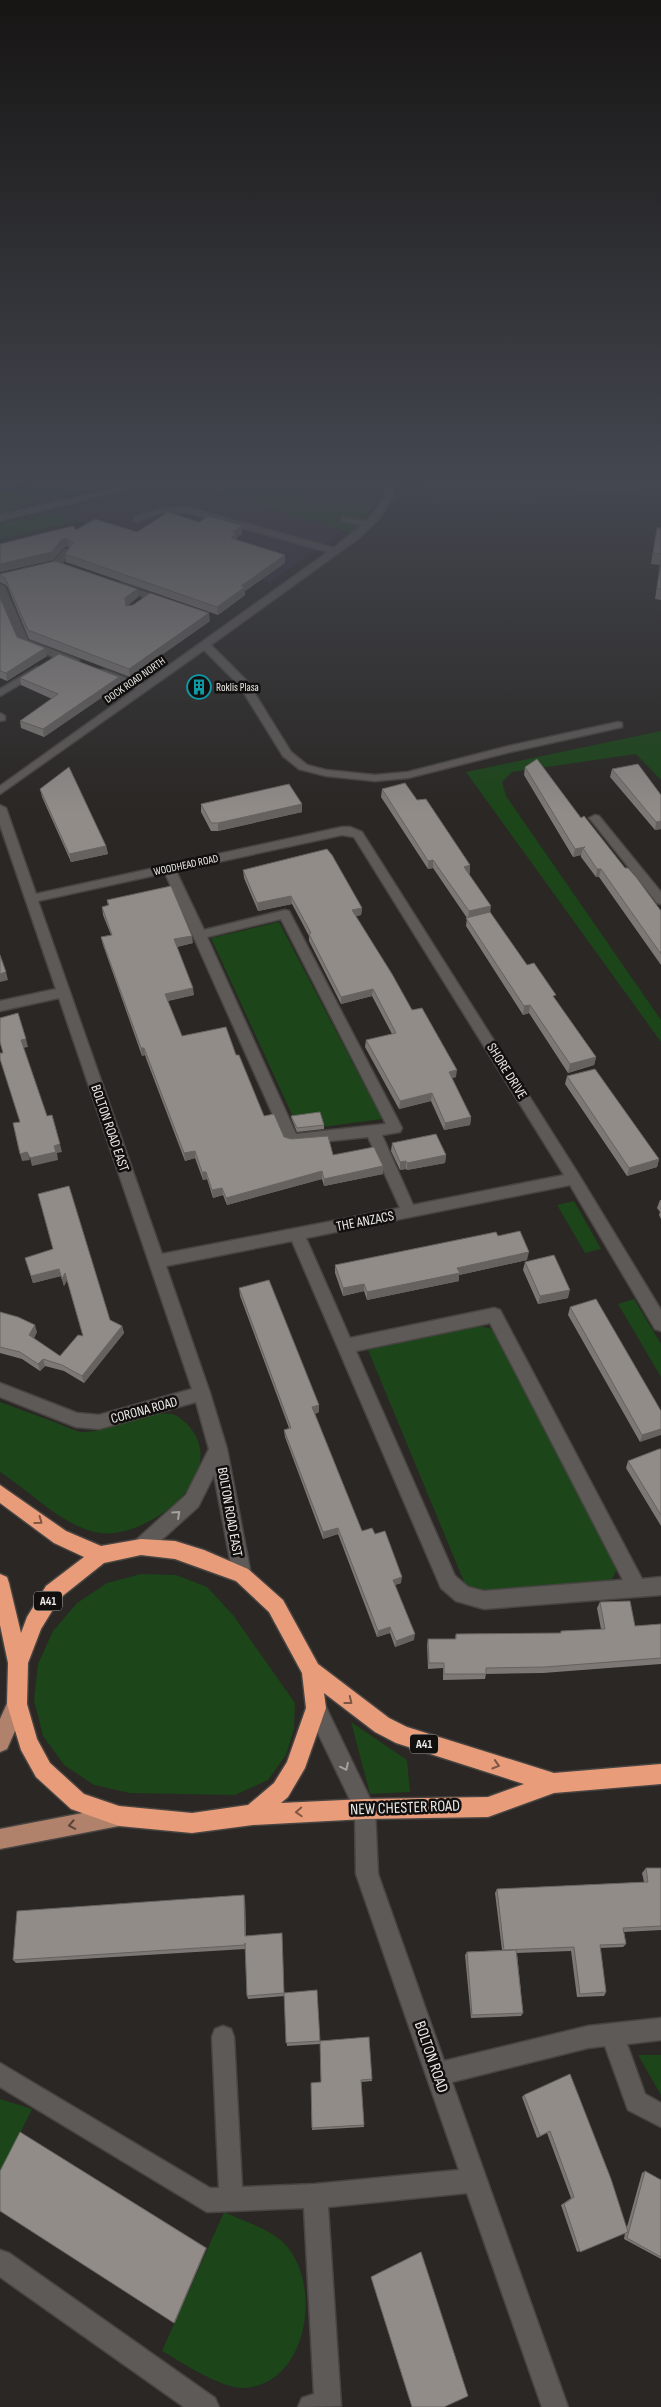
<svg xmlns="http://www.w3.org/2000/svg" width="661" height="2407" font-family="'Sofia Sans Condensed',sans-serif">
  <style>
    .industrial { fill: #342b3a }
    .green { fill: #1c4519 }
    .lines { fill: none; stroke-linecap: round; stroke-linejoin: round }
    .stream { stroke: #001c29; stroke-width: 5 }
    .minor-casing { stroke: #474442; stroke-width: 3 }
    .major-casing { stroke: #474442; stroke-width: 3 }
    .highway-casing { stroke: #474442; stroke-width: 3 }
    .minor { fill: #5e5a57; fill-rule: evenodd }
    .major { fill: #b1826b; fill-rule: evenodd }
    .highway { fill: #e99c79; fill-rule: evenodd }
    .wall { fill: #7d7875 }
    .shaded-wall { fill: #66625f }
    .building { fill: #918c88; stroke: #66625f }
    .oneway { stroke: #a5a2a0 }
    .oneway2 { stroke: #7e5644 }
    .oneway3 { stroke: #5a4338 }
    .labels { text-anchor: middle; dominant-baseline: central; stroke-width: 5; stroke-linejoin: round; paint-order: stroke }
    .far-street-label { font-size: 11px; fill: #eceae8; stroke: #12100f }
    .far-poi-label { font-size: 11px; fill: #eceae8; stroke: #12100f; text-anchor: start }
    .shield { fill: #12100f; stroke: #aba9a7; stroke-width: 1 }
    .shield-label { font-size: 12px; font-weight: bold; fill: #eceae8 }
    .street-label { font-size: 14px; fill: #eceae8; stroke: #12100f }
    .near-street-label { font-size: 16px; fill: #eceae8; stroke: #12100f }
  </style>
  <rect width="100%" height="100%" fill="#2a2724"/>
  <!-- industrial -->
  <path class="industrial" d="M307 479H375L374 505 305 502Z
    M426 480 491 481 581 491V494L434 503Z
    M206 481 210 489 343 530 270 583 51 512 125 492 175 483Z"/>
  <!-- green -->
  <path class="green" d="M0 477H158L35 501 0 516Z
    M205 477H371L375 479H308L305 502 374 505 354 534 210 489Z
    M517 477H656L618 484Z
    M501 478 612 490 633 488 661 482V486L611 494 584 495 583 490 500 479Z
    M51 512 77 521 0 539V524Z
    M661 731V780L636 754 512 772 502 782 506 796 661 1020V1042L466 772Z
    M279 922 382 1119 299 1130 211 938Z
    M574 1201 601 1249 585 1253 557 1205Z
    M634 1299 661 1344V1377L618 1304Z
    M473 1325 489 1328 496 1333 618 1568 609 1584 477 1592 465 1584 368 1350Z
    M0 1402C19 1409 38 1416 57 1423 65 1426 74 1431 82 1432 110 1433 151 1407 175 1415 181 1418 188 1424 192 1430 227 1478 147 1539 100 1533 64 1528 30 1491 0 1472Z
    M141 1574 176 1575 207 1587 233 1615 295 1703 294 1729 286 1755 268 1780 235 1795 130 1793 94 1785 64 1765 43 1736 34 1700 38 1664 53 1631 77 1603 107 1583Z
    M351 1722 407 1760 410 1792 370 1794Z
    M638 2055H661V2095Z
    M0 2099 32 2109 0 2175Z
    M224 2212C245 2222 275 2230 289 2249 321 2291 307 2383 245 2388 221 2389 183 2363 162 2351Z"/>
  <g class="lines">
    <!-- stream -->
    <path class="stream" d="M0 491 63 477"/>
    <!-- minor casing -->
    <g class="minor-casing">
      <path id="minor" d="M163 477H176L0 521V515Z
        M382 477H390L393 497 378 520 359 538 211 645 247 681 291 752 307 765 326 770 375 775 408 772 509 746 618 722 622 723V727L510 752 408 778 375 781 326 776 299 769 283 756 239 685 204 650 0 794V786L136 689 97 674V670H105L143 684 328 552 187 513H162L137 522 134 521V517L162 508 188 507 334 548 362 525 342 521V517L367 521 385 497Z
        M496 477C539 472 583 487 627 484 638 484 650 479 661 477V482L629 490H603L500 480Z
        M64 549 72 551 60 566H54L52 564Z
        M116 583H122L171 602 163 604 116 587Z
        M0 584 5 587 28 640 79 660V664H71L20 644 0 598Z
        M37 667 42 670 41 672 0 696V689Z
        M0 713 5 716V720L0 721Z
        M0 805 6 808 36 894 342 827H350L362 832 579 1175 661 1310V1331L655 1329 570 1185 306 1238 350 1338 494 1308 500 1310 642 1579 661 1577V1595L484 1609 456 1601 441 1588 292 1241 166 1266 210 1393 227 1449 251 1575 248 1581 242 1584 236 1581 233 1575 214 1475 198 1507 147 1553 141 1555 135 1553 132 1547 135 1541 186 1495 209 1449 196 1402 99 1429 76 1427 0 1397V1383L77 1413 99 1415 192 1389 59 998 0 1011V1001L56 989 0 825ZM342 835 354 837 564 1175 413 1205 382 1135 400 1132 402 1128 289 911 285 910 204 930 176 871ZM165 873 286 1144 291 1145 368 1137 400 1208 162 1254 38 901ZM281 919 386 1124 296 1134 207 937ZM490 1323 623 1580 484 1591 468 1587 455 1576 356 1351Z
        M595 815 599 816 661 892V904L657 903 591 820 589 818Z
        M316 1698 323 1701 375 1809 378 1874 444 2061 588 2026 661 2018V2040L627 2044 645 2094 661 2103V2127L628 2110 605 2046 588 2048 452 2082 568 2407H542L467 2193 328 2207 341 2406 298 2407 302 2398 314 2394 304 2208 207 2212 0 2087V2063L210 2188H219L212 2037 215 2029 223 2026 231 2029 234 2037 242 2187 315 2184 459 2170 356 1874 355 1810 306 1708 309 1701Z
        M0 2250 9 2253 215 2398 219 2407H184L0 2277Z"/>
    </g>
    <!-- major casing -->
    <g class="major-casing">
      <path id="major" d="M17 1694 24 1697 27 1704 7 1749 0 1752V1719L10 1697Z
        M119 1806 126 1809 129 1816 126 1823 119 1826 0 1849V1829Z"/>
    </g>
    <!-- highway casing -->
    <g class="highway-casing">
      <path id="highway" d="M0 1485 66 1531 101 1546 141 1539 175 1541 204 1550 248 1569 283 1600 318 1664 389 1718 407 1727 554 1773 661 1764V1784L554 1793 488 1817 365 1819 253 1825 192 1833 119 1826 71 1809 36 1777 21 1750 7 1704 8 1663 0 1625V1574L7 1577 9 1583 21 1633 27 1617 46 1586 84 1557 54 1543 0 1503ZM141 1555 175 1559 236 1581 269 1612 302 1673 306 1708 287 1762 274 1783 248 1805 192 1813 119 1806 84 1794 50 1763 37 1739 27 1704 28 1663 41 1629 60 1598 104 1563ZM324 1693 375 1732 396 1743 524 1784 488 1797 365 1799 281 1803 288 1797 305 1768 326 1708Z"/>
    </g>
    <!-- minor -->
    <use href="#minor" class="minor"/>
    <!-- major -->
    <use href="#major" class="major"/>
    <!-- highway -->
    <use href="#highway" class="highway"/>
  </g>
  <!-- wall -->
  <path class="wall" d="M199 522 242 534 237 537V540L285 563 245 591V595L218 615 66 562 65 554 69 547 68 546 63 548 53 560 0 572 76 530 137 532Z
    M661 528V600L655 599 660 565 651 564 655 538Z
    M0 574 137 589 138 597 127 606 210 621 130 677 29 639 7 586 0 582Z
    M0 598 17 637 47 656 7 681 0 678Z
    M119 677 120 685 44 737 21 728 20 721 52 699 21 685 20 678Z
    M525 767 581 818 625 868 661 911V965L599 877H596L581 857V855L573 857 524 775Z
    M612 769 658 792 661 829 655 830 610 777Z
    M40 789 106 846 108 854 71 862 42 797Z
    M382 789 417 800 470 873 469 874 490 913 527 965 555 999 596 1057 594 1065 568 1073 529 1013 523 1015 466 926 467 918 433 868 428 869 381 797Z
    M201 804H302V812L218 831H211L201 812Z
    M243 870 362 908 361 915 356 916 412 1010 456 1077 452 1078 471 1117 470 1125 444 1130 431 1101 399 1109 365 1047 366 1040 392 1034 372 996 341 1004 309 941V936L292 904 258 911 244 878Z
    M107 900 193 943 177 947 194 995 168 1001 182 1036 236 1055 264 1116 284 1137 333 1155 383 1174 324 1186 322 1179 227 1205 223 1195 213 1198 207 1179 203 1180 195 1158 185 1161 147 1061 145 1055 142 1056 103 945 101 937 111 935 103 915 102 907 108 906Z
    M567 1076 659 1159 657 1167 627 1176 565 1084Z
    M291 1116 324 1125V1129L297 1132 292 1120Z
    M392 1143 446 1155 445 1163 407 1170 406 1169 400 1170 391 1151Z
    M660 1200H661V1219L659 1215 660 1212 657 1208Z
    M498 1236 527 1260 459 1275V1281L367 1300 364 1291 343 1296 335 1273V1265Z
    M53 1249 110 1320 122 1326 124 1333 84 1383 64 1371 45 1366 40 1371 22 1359 0 1353V1312L37 1332 34 1338 60 1356 83 1336 67 1280 64 1286 61 1276 33 1283 25 1258Z
    M525 1262 568 1298 538 1304 523 1270Z
    M239 1288 319 1405V1412L315 1414 362 1531 375 1534 401 1583 395 1585 414 1640 395 1647 390 1633 377 1637 338 1534 323 1539 285 1437 284 1430 289 1428 240 1296Z
    M570 1307 661 1411 640 1442 568 1315Z
    M661 1449V1526L626 1468 628 1461Z
    M600 1602 635 1626 661 1624V1664L543 1673 486 1674 485 1679 443 1680V1668L428 1669 427 1645 428 1639H455L456 1634 560 1633 561 1631 601 1629 597 1608Z
    M646 1868H661V1930L624 1932 626 1944 623 1947 600 1948 606 1992 604 1996 577 1997 571 1951 517 1953 523 2013 521 2016 471 2018 465 1955 467 1952 502 1950 495 1893 497 1889 644 1882 642 1873Z
    M244 1895 245 1900 246 1935 285 1993 320 2041 372 2079V2081L361 2082 364 2127 312 2130 311 2083 321 2082 320 2044 287 2046 285 1996 248 1999 247 1996 245 1949 16 1963 13 1960Z
    M524 2095 627 2227 642 2173 645 2171 661 2180V2259L624 2239 625 2233 577 2252 561 2205 571 2198 547 2133 537 2138 522 2097Z
    M421 2252 444 2407H412L371 2277Z"/>
  <!-- shaded-wall -->
  <path class="shaded-wall" d="M242 526V534L237 537V541L231 538 233 532Z
    M67 538 68 546 63 548 53 560 0 572V564Z
    M285 555V563L245 591V595L218 615 217 607 241 586Z
    M137 589 138 597 126 607 125 598Z
    M209 613 210 621 130 677 129 669Z
    M45 648 47 656 7 681 6 673Z
    M119 677 120 685 44 737 43 729Z
    M302 804V812L218 831V823Z
    M661 821V829L655 830 656 822Z
    M106 846 108 854 71 862 69 854Z
    M585 847 583 848 581 855 573 857 575 849Z
    M433 860V868L428 869V861Z
    M470 865V873L463 875 464 867Z
    M597 869H601L599 877H596Z
    M291 896 292 904 258 911 257 903Z
    M491 906 490 914 468 919 469 911Z
    M362 908 361 915 352 917V910Z
    M192 936 193 943 175 947 174 939Z
    M6 972 8 980 0 982V974Z
    M193 988 194 995 166 1001 165 994Z
    M373 989 372 996 341 1004V997Z
    M530 1005 529 1013 523 1015 524 1006Z
    M26 1039 28 1047 23 1048 21 1040Z
    M141 1048H144L145 1055 142 1056Z
    M596 1057 594 1065 568 1073 570 1064Z
    M457 1070 456 1077 449 1079V1072Z
    M432 1093 431 1101 399 1109 400 1101Z
    M471 1117 470 1125 444 1130 445 1123Z
    M60 1144 62 1152 57 1153 58 1160 32 1166 30 1158 54 1146Z
    M195 1151V1158L185 1161 184 1153Z
    M27 1152 30 1160 22 1161 20 1154Z
    M446 1155 445 1163 407 1170V1163Z
    M659 1159 657 1167 627 1176 629 1168Z
    M406 1161V1169L400 1170V1162Z
    M383 1166V1174L324 1186V1179Z
    M322 1171V1179L227 1205 226 1198Z
    M202 1172H206L207 1179 203 1180Z
    M222 1188 223 1195 213 1198 212 1190Z
    M529 1252 527 1260 459 1275V1281L367 1300V1292L457 1268Z
    M59 1269 61 1276 33 1283 31 1276Z
    M65 1273 67 1280 64 1286 62 1279Z
    M364 1284V1291L343 1296V1288Z
    M570 1290 568 1298 538 1304 540 1296Z
    M35 1325 37 1332 31 1342 29 1335Z
    M122 1326 124 1333 84 1383 82 1376Z
    M43 1359 45 1366 40 1371 38 1364Z
    M319 1405V1412L312 1414V1407Z
    M661 1429V1435L640 1442 642 1435Z
    M338 1528V1534L323 1539V1532Z
    M402 1577 401 1583 392 1586 393 1580Z
    M390 1627V1633L377 1637 378 1631Z
    M415 1634 414 1640 395 1647 396 1641Z
    M244 1895 245 1900 246 1939 245 1936Z
    M20 2132 207 2248 175 2323H174Z"/>
  <!-- building -->
  <path class="building" d="M168 512 199 522 209 516 242 526 233 532 237 533 231 538 285 555 241 586 245 587 217 607 65 554 73 543 67 538 61 540 52 552 0 564V544L73 526 76 530 95 519 137 532Z
    M657 528H661V554L653 553Z
    M661 560V589L657 588Z
    M55 561 137 589 125 598 126 606 133 605 150 593 209 613 129 669 28 630 5 578 0 575V574Z
    M0 598 17 637 45 648 6 673 0 671Z
    M59 654 119 677 43 729 20 721 58 694 20 678Z
    M537 759 581 818 584 816 625 868H628L636 877 661 911V954L601 869H597L583 848 585 847 575 849 525 767Z
    M638 764 661 795V821L656 822 612 769Z
    M69 767 106 846 69 854 40 789Z
    M405 783 417 800 426 799 470 865 464 867 491 906 469 911 433 860 428 861 382 789Z
    M289 784 302 804 218 823H211L201 804Z
    M327 849 332 855 362 908 352 910 392 974 412 1010 422 1008 457 1070 449 1072 471 1117 445 1123 432 1093 400 1101 366 1040 396 1033 373 989 341 997 309 934 311 933 291 896 257 903 243 870Z
    M171 886 192 936 174 939 193 988 165 994 182 1036 226 1027 236 1055H239L264 1116 274 1114 284 1137 291 1139 328 1136 333 1155 374 1147 383 1166 324 1179 322 1171 226 1198 222 1188 212 1190 206 1172H202L195 1151 184 1153 146 1053 144 1048H141L101 937 112 935 102 907 109 905 107 900Z
    M490 912 527 965 534 963 556 995 553 996 596 1057 570 1064 530 1005 524 1006 466 918Z
    M0 955 6 972 0 974Z
    M18 1013 26 1039 21 1040 47 1116 52 1115 60 1144 54 1146 56 1152 30 1158 27 1152 20 1154 13 1123 20 1122 0 1059V1053H3L0 1042V1018Z
    M595 1069 659 1159 629 1168 567 1076Z
    M320 1112 324 1125 297 1128 291 1116Z
    M436 1134 446 1155 407 1163 406 1161 400 1162 392 1143Z
    M69 1186 110 1320 122 1326 82 1376 62 1365 43 1359 38 1364 20 1352 0 1347V1312L18 1317 35 1325 29 1335 60 1356 78 1335 83 1336 65 1273 62 1279 59 1269 31 1276 25 1258 53 1249 38 1194Z
    M520 1231 529 1252 457 1268 460 1273 367 1292 364 1284 343 1288 335 1265 496 1232 498 1236Z
    M554 1255 570 1290 540 1296 525 1262Z
    M269 1280 319 1405 312 1407 362 1531 372 1528 375 1534 385 1531 402 1577 393 1580 415 1634 396 1641 390 1627 378 1631 338 1528 323 1532 284 1430 291 1428 239 1288Z
    M596 1299 661 1411V1429L642 1435 570 1307Z
    M659 1449H661V1515L628 1461Z
    M630 1601 635 1626 661 1624V1658L545 1667 486 1668V1674H444V1663H429L428 1639H456V1634L561 1633V1631L605 1629 600 1602Z
    M646 1868H661V1926L623 1928 626 1944 600 1945 606 1992 580 1994 574 1947 504 1950 497 1889 648 1882Z
    M244 1895 245 1936 282 1933 284 1993 247 1996 245 1943V1945L13 1960 17 1911Z
    M516 1950 523 2013 472 2015 467 1952Z
    M317 1990 320 2041 286 2043 284 1993Z
    M369 2037 372 2079 361 2080 364 2125 312 2128 311 2083 321 2082 320 2041Z
    M570 2074 611 2179 628 2232 580 2252 564 2204 574 2197 550 2131 540 2136 524 2095Z
    M20 2132 206 2248 174 2323 0 2211V2171Z
    M645 2171 661 2180V2257L627 2238Z
    M421 2252 468 2396 444 2407H412L371 2277Z"/>
  <!-- one-way arrows -->
  <defs><path id="oneway-chevron" d="M-2-3.5L2.5 0L-2 3.5" fill="none" stroke-width="1.6" stroke-linecap="round" stroke-linejoin="round" transform="scale(1.25)"/></defs>
  <g class="oneway">
    <use href="#oneway-chevron" transform="translate(177 1514) rotate(-42)"/>
    <use href="#oneway-chevron" transform="translate(345 1767) rotate(64)"/>
  </g>
  <g class="oneway2">
    <use href="#oneway-chevron" transform="translate(39 1521) rotate(36)"/>
    <use href="#oneway-chevron" transform="translate(349 1701) rotate(38)"/>
    <use href="#oneway-chevron" transform="translate(496 1765) rotate(17)"/>
    <use href="#oneway-chevron" transform="translate(299 1812) rotate(177)"/>
  </g>
  <use class="oneway3" href="#oneway-chevron" transform="translate(72 1825) rotate(169)"/>
  <!-- sky -->
  <linearGradient id="sky" x2="0" y2="1"><stop stop-color="#171514"/><stop offset="0.59" stop-color="#444750"/><stop offset="1" stop-color="#444750" stop-opacity="0"/></linearGradient>
  <rect width="661" height="814" fill="url(#sky)"/>
  <!-- icons -->
  <defs>
    <g id="building-ring" transform="scale(1.25)"><circle r="9.5" fill="#12100f" stroke="#0f9aa8" stroke-width="1.5"/><path d="M-4-6H4V6H1V3H-1V6H-4ZM-2.5-4.3h1.7v1.8h-1.7ZM.8-4.3h1.7v1.8H.8ZM-2.5-1h1.7V.8h-1.7ZM.8-1h1.7V.8H.8Z" fill="#0f9aa8"/></g>
  </defs>
  <g fill-rule="evenodd">
    <use href="#building-ring" x="199" y="687"/>
  </g>
  <g class="labels">
    <!-- far-street labels -->
    <g class="far-street-label">
      <text transform="translate(135 680) rotate(-35)">DOCK ROAD NORTH</text>
      <text transform="translate(186 865) rotate(-12)">WOODHEAD ROAD</text>
    </g>
    <!-- far-poi labels -->
    <g class="far-poi-label">
      <text x="216" y="687">Roklis Plasa</text>
    </g>
    <!-- shield labels -->
    <g class="shield">
      <rect x="34" y="1591.5" width="28" height="19" rx="4"/>
      <rect x="410" y="1734.5" width="28" height="19" rx="4"/>
    </g>
    <g class="shield-label">
      <text x="48" y="1601">A41</text>
      <text x="424" y="1744">A41</text>
    </g>
    <!-- street labels -->
    <g class="street-label">
      <text transform="translate(507 1071) rotate(58)">SHORE DRIVE</text>
      <text transform="translate(110 1128) rotate(71)">BOLTON ROAD EAST</text>
      <text transform="translate(365 1221) rotate(-11)">THE ANZACS</text>
      <text transform="translate(144 1410) rotate(-15)">CORONA ROAD</text>
      <text transform="translate(230 1512) rotate(80)">BOLTON ROAD EAST</text>
    </g>
    <!-- near-street labels -->
    <g class="near-street-label">
      <text transform="translate(405 1808) rotate(-2)">NEW CHESTER ROAD</text>
      <text transform="translate(431 2057) rotate(71)">BOLTON ROAD</text>
    </g>
  </g>
</svg>
